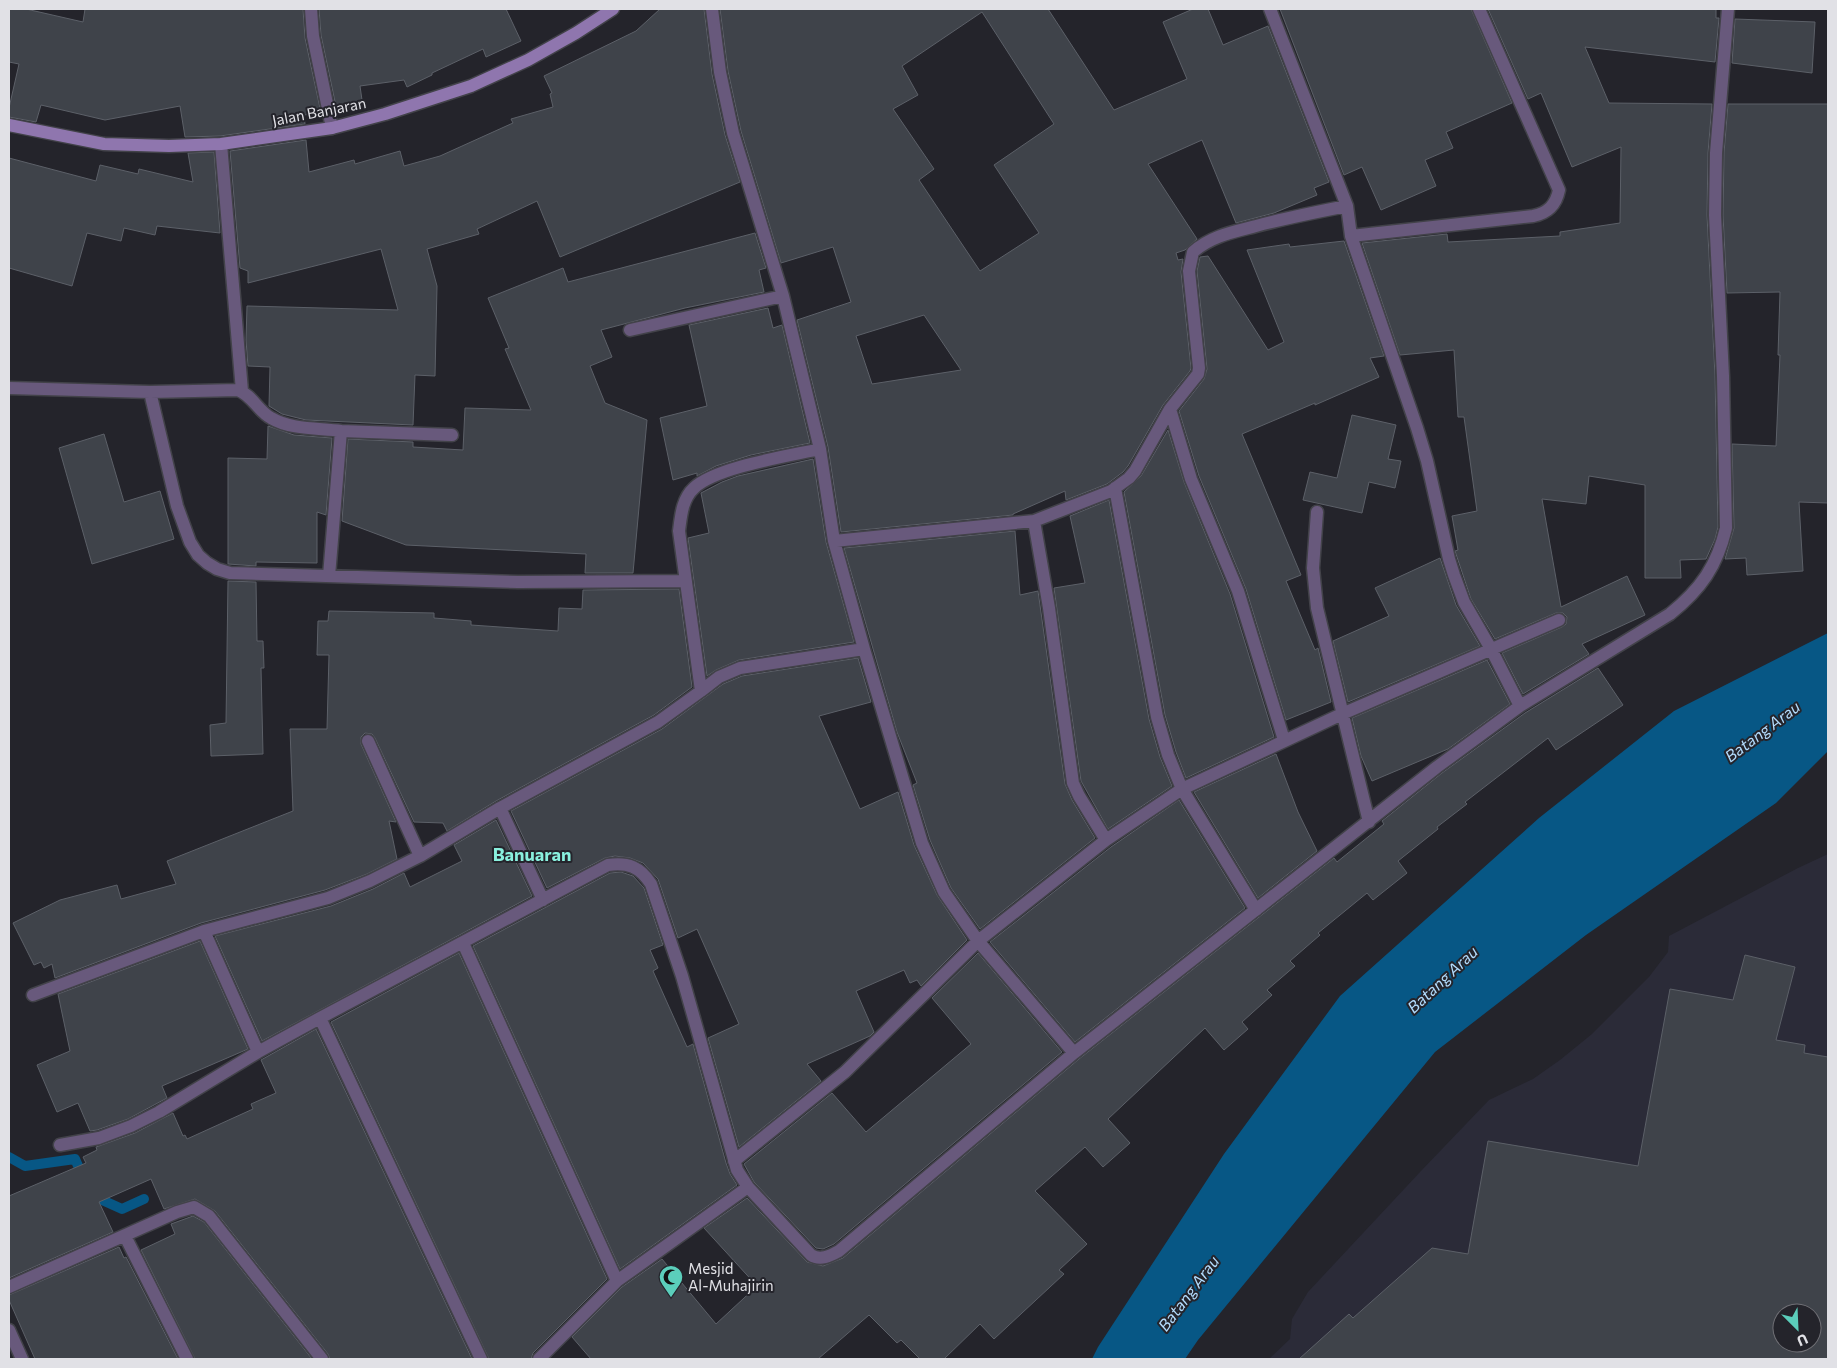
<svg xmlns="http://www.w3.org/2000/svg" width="1837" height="1368" font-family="Commissioner,sans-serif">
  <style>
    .built { fill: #2b2b38; fill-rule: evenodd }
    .water { fill: #075785 }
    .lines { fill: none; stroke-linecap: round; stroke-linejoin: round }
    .stream { stroke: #075785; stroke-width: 10 }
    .building { fill: #3f434a; stroke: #5c6068; fill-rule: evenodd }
    .street-casing { stroke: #424249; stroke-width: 15 }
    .secondary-casing { stroke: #424249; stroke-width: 15 }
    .street { stroke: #68597c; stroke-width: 12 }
    .secondary { stroke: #8f76ae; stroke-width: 12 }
    .labels { text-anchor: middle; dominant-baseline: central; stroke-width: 4; stroke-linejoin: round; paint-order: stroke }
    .street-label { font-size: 15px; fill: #e1e1e6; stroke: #24242b }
    .poi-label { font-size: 15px; fill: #e1e1e6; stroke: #24242b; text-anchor: start }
    .water-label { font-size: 16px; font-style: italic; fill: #b3dcfd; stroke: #24242b }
    .quarter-label { font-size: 18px; font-weight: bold; fill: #89f0de; stroke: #24242b }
  </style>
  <rect width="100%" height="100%" fill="#24242b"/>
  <!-- built -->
  <path class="built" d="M1828 854V1359H1269L1290 1339 1292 1319 1308 1292 1421 1171 1489 1100 1533 1079 1560 1060 1592 1034 1649 977 1668 952 1669 936 1798 868ZM1782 1313H1812V1343H1782Z"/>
  <!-- water -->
  <path class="water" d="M1828 633V751L1776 803 1586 935 1435 1052 1198 1340 1185 1359H1092L1098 1347 1224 1154 1340 996 1539 818 1674 711Z"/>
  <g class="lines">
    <!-- stream -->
    <path class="stream" d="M9 1157 25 1166 75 1159 83 1177
      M91 1195 122 1209 144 1199"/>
  </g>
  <!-- building -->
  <path class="building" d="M9 9H26L83 22 85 9H303L305 38 321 113 304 115 305 124 220 136 185 137 180 106 105 120 41 105 36 122 9 117V108L19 64 9 62Z
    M319 9H506L521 41 486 57 483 49 432 73V75L407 87 404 80 360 86 363 107 337 111 321 35Z
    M660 9H704L712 74 725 135 740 182 560 257 537 201 477 229 479 234 427 249 437 286 435 376 415 375 413 425 306 420 282 414 269 406 270 367 248 366 246 340 247 306 398 310 381 249 248 283V271L240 268 230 151 306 140 309 172 354 160 355 164 400 151 404 166 440 156 513 123 511 119 553 107 550 94 552 93 544 76 636 31Z
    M720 9H1048L1114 110 1187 79 1163 22 1193 9H1208L1223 45 1268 26 1329 182 1314 188 1317 195 1274 213 1236 223 1202 140 1148 164 1197 239 1185 250 1176 253 1178 260 1183 259 1181 272 1191 368 1190 371 1163 405 1128 466 1123 472 1107 484 1066 500 1065 491 1013 514V515L841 532 828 447 797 320 851 302 833 247 781 263 741 131 728 71ZM982 12 1054 124 994 165 1039 233 980 271 919 180 934 169 893 109 918 95 902 66ZM924 315 961 370 872 384 856 336Z
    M1280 9H1471L1512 103 1446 132 1453 148 1425 160 1436 186 1381 210 1362 167 1344 175Z
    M1488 9H1716V18H1719L1715 62 1585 47 1609 103 1712 104 1708 153 1707 215 1715 376 1718 527 1715 539 1706 559 1680 560 1681 578H1645V485L1589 476 1586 504 1542 499 1561 607 1627 576 1645 615 1582 644 1589 654 1523 694 1502 653 1562 627 1566 624 1567 617 1563 613H1556L1495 639 1471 599 1455 551 1458 550 1452 516 1477 511 1464 417H1458L1454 350 1400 355 1362 243 1447 234 1448 242 1560 236V232L1620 223 1621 147 1572 167 1541 93 1528 99Z
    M1735 19 1815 22 1812 73 1732 63Z
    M1728 104H1828V503L1799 502 1803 571 1747 575 1746 558 1725 559 1734 528 1732 444 1776 446 1780 355H1778L1780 292 1727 293 1723 215 1724 153Z
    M214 152 220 233 157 226 155 235 124 228 121 241 87 233 72 286 9 268V158L96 181 100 165 138 174 139 169 193 182 188 153Z
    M755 233 766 268 759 270 764 292 685 308 601 330 612 357 590 366 605 403 647 420 633 573H585L586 554 406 545 342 521 348 439 413 442V447L463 450 465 408 531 410 505 349 509 348 488 298 563 268 568 282Z
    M1344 241 1384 356 1370 358 1379 377 1315 405V403L1242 434 1301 575 1286 581 1315 650 1318 648 1331 702 1286 720 1246 589 1199 476 1179 411 1204 379 1207 369 1197 271 1200 257 1208 256 1268 350 1284 342 1247 250 1289 244 1290 247Z
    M768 308 773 328 782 325 810 443 751 455 716 466 697 476V473L673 480 660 418 707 406 689 325Z
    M1352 415 1396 425 1388 459 1401 461 1395 488 1369 482 1362 513 1303 500 1310 472 1337 478Z
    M268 426 294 435 332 438 326 515 317 512V563L256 562V566L228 564V458L267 459Z
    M1168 430 1184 482 1230 594 1274 737 1186 778 1176 752 1165 715 1124 492 1141 476Z
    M104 434 124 502 160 491 174 539 92 564 59 448Z
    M813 459 826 542 854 642 739 660 716 670 707 676 688 538 709 533 701 493 722 482 738 476Z
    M1109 500 1149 719 1160 757 1172 786 1108 829 1081 781 1054 588 1085 583 1070 516Z
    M1015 531 1020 595 1038 591 1065 784 1072 800 1095 838 980 929 951 888 930 840 913 785 917 783 897 732 844 548Z
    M1440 558 1456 605 1480 646 1348 702 1333 641 1389 616 1375 588Z
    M228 581 256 582 257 641H263L264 668H261L263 754 211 756 210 725 226 723Z
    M679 589 692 687 654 715 496 801 447 831 443 823 414 822 375 738 372 734 365 733 361 737V744L396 822 389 821 397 859 367 874 325 890 201 923 55 978 52 964 44 968 41 962 34 965 13 923 60 900 117 885 121 899 176 884 167 861 293 811 290 729H327L329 655H317L318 621H328L329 611 434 613V618L471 621V625L558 631 559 608 582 609 583 590Z
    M858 658 871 702 819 716 860 809 898 792 914 845 937 895 967 940 921 986 917 980 910 983 904 970 856 991 874 1032 870 1036 807 1064 821 1081 739 1147 708 1038 739 1024 697 929 678 938 658 879 643 863 630 858 615 856 605 858 547 888 511 811 662 729 723 684 742 676Z
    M1487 660 1510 704 1448 749 1372 781 1361 756 1352 718Z
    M1598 668 1623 705 1556 750 1548 738 1465 802 1467 804 1437 827 1438 829 1398 861 1407 873 1373 900 1367 893 1318 933 1320 935 1290 961 1295 966 1267 990 1272 995 1242 1022 1248 1029 1224 1050 1205 1028 1108 1119 1130 1143 1103 1167 1085 1147 1035 1191 1087 1244 1059 1270 1064 1274 994 1339 980 1324 944 1359H920L901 1340 897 1343 869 1315 818 1359H591L572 1337 622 1287 662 1259 716 1324 757 1286 704 1228 747 1198 807 1262 823 1266 843 1258 1079 1059 1334 858 1337 862 1384 824 1382 821 1442 773 1525 713Z
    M1276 754 1298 812 1317 851 1258 898 1194 792Z
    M1179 800 1245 908 1075 1042 990 942 1111 847Z
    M496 820 532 896 262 1041 215 936 331 906 373 889 404 873 410 887 462 861 454 845Z
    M621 872 633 876 644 888 663 945 650 950 658 968 653 971 687 1047 693 1044 726 1163 730 1174 737 1185 620 1269 473 946 610 873Z
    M200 941 248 1049 162 1086 167 1098 128 1119 97 1130 90 1131 78 1103 57 1112 37 1065 70 1051 58 994Z
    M459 953 607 1279 533 1353 531 1359H489L331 1022Z
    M978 953 1062 1052 834 1244 823 1249 816 1248 754 1182 744 1164 832 1093 866 1132 971 1044 932 998Z
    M1745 955 1795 967 1776 1040 1805 1045 1804 1053 1828 1057V1359H1299L1349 1314 1353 1318 1432 1248 1468 1254 1488 1141 1638 1166 1670 989 1733 1000ZM1782 1313H1812V1343H1782Z
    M316 1029 472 1359H330L328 1354 215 1211 195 1199 164 1209 151 1179 99 1202 113 1232 9 1278V1196L86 1163 83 1157 97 1150 96 1147 135 1133 173 1113 183 1136 185 1135 187 1139 253 1109 251 1104 276 1093 261 1060Z
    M193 1216 204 1222 312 1359H195L141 1250 175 1234 171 1224Z
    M119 1247 124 1258 126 1257 178 1359H35L9 1300V1295Z"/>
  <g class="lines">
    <!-- street casing -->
    <g class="street-casing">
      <path id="street" d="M311 9 313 36 332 128
        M712 9 720 72 733 133 783 296 820 449 834 541 864 649 922 843 944 892 978 941 1074 1053
        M1270 9 1347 206 1351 236
        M1479 9 1559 190C1556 205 1548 213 1533 216L1351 236 1417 428 1427 461 1449 559 1454 575 1464 602 1491 649 1520 706
        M221 144 242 391
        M630 330 783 296
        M9 388 150 392 238 390C252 395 258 411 271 418 291 430 319 428 341 431L329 576
        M150 392 177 506 190 542 198 555 207 563 217 569 230 573 518 582 686 581
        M1170 409 1191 479 1238 591 1284 740
        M341 431 452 435
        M1115 488 1157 717 1168 755 1182 789 1256 910
        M1317 512 1313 568 1317 608 1369 822
        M1034 521 1049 608 1073 783 1079 796 1106 840
        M834 541 1034 521 1111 491 1129 478 1135 471 1170 409 1198 374 1199 368 1189 271 1193 252C1211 236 1233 232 1256 226 1286 218 1316 212 1347 206
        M701 691 719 677 740 668 864 649
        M368 741 420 856
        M500 808 543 900
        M204 931 258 1052
        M463 943 617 1281
        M33 995 204 931 328 898 370 881 420 856 500 808 658 722 701 691 679 531C681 516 682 499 694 488 716 467 789 456 820 449
        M320 1018 481 1359
        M60 1145 99 1138 131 1126 159 1112 258 1052 320 1018 608 865C628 862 640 867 651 884L682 976 737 1170 748 1187 811 1255C820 1261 830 1256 839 1251L1074 1053 1437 767 1520 706 1670 614C1701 589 1717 566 1726 528L1723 376 1715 215 1716 153 1728 9
        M734 1161 845 1072 978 941 1106 840 1182 789 1342 714 1559 620
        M125 1236 187 1359
        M9 1287 177 1212 194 1207 209 1216 322 1359
        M9 1330 22 1359
        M539 1359 617 1281 748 1187"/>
    </g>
    <!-- secondary casing -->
    <g class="secondary-casing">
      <path id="secondary" d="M9 125 104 144 169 146 221 144 332 128 385 114 471 86 528 60 576 33 613 9"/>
    </g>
    <!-- street -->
    <use href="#street" class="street"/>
    <!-- secondary -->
    <use href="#secondary" class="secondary"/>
  </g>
  <!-- icons -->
  <defs>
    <g id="mosque-pin" transform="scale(1.25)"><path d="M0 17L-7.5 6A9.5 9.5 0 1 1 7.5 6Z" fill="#5bcebb" stroke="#24242b"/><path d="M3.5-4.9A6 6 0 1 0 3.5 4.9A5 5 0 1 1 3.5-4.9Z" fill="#111"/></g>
  </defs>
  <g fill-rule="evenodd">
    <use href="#mosque-pin" x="671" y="1277"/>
  </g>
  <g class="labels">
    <!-- street labels -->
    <g class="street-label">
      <text transform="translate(319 111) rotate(-11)">Jalan Banjaran</text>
    </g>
    <!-- poi labels -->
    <g class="poi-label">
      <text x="688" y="1268">Mesjid<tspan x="688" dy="17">Al-Muhajirin</tspan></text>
    </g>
    <!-- water labels -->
    <g class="water-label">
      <text transform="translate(1762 731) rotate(-37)">Batang Arau</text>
      <text transform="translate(1442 979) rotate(-43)">Batang Arau</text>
      <text transform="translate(1188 1293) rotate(-53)">Batang Arau</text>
    </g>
    <!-- quarter labels -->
    <g class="quarter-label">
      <text x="532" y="854">Banuaran</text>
    </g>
  </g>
  <!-- border -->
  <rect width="1837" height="1368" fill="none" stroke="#e1e1e6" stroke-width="20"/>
  <!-- north arrow -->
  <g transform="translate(1797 1328) rotate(156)"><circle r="24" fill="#24242b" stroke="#707076"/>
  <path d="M0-4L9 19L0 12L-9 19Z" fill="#5bcebb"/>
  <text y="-8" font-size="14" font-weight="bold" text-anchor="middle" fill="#e1e1e6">U</text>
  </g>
</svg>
